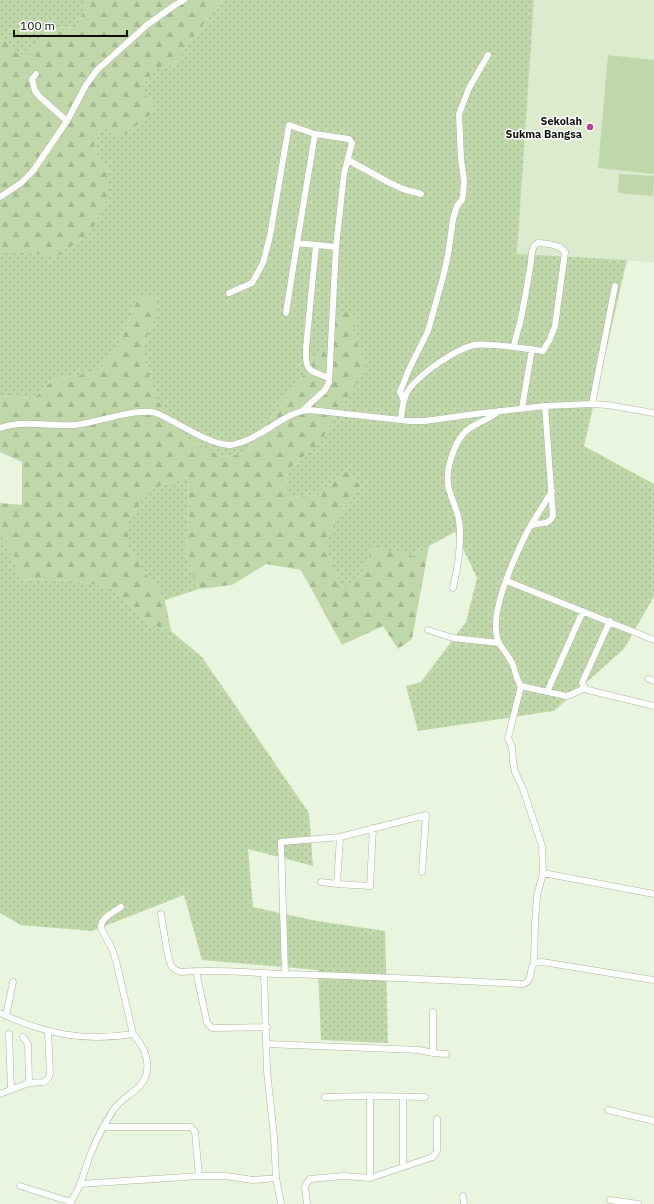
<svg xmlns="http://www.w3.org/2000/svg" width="654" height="1204" font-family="'IBM Plex Sans',sans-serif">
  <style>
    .built { fill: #dceace }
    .grass { fill: url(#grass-dots) }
    .forest { fill: url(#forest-firs) }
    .park { fill: #c0d7aa }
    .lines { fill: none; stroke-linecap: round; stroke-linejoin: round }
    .minor-casing { stroke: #abb5a1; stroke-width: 7 }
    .minor { stroke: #fff; stroke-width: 6 }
    .poi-dot { fill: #b93f93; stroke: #fff; stroke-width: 1.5 }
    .labels { text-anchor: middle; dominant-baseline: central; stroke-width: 3; stroke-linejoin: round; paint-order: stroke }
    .poi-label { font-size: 11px; font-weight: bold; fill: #0e120b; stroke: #fff; text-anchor: end }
  </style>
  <defs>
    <pattern id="grass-dots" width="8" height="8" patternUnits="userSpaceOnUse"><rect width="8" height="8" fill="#c0d7aa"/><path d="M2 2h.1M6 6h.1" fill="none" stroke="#a4b891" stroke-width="1.8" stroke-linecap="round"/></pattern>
    <pattern id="forest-firs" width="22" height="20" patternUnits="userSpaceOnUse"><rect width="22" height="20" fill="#c0d7aa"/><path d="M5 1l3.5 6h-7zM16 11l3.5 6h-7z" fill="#a4b891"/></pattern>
  </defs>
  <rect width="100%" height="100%" fill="#e9f5df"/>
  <!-- built -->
  <path class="built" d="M534 0H654V262L517 255Z"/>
  <!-- grass -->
  <path class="grass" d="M0 0H88L86 4 77 27 54 28 20 56 0 34Z
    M223 0H534L517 254 627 260 584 446 654 484V596L624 649 554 711 418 731 406 686 421 682 466 622 477 578 455 532 429 546 414 556 372 548 364 572 343 589 324 546 334 520 362 487 346 470 317 495 285 498 287 470 319 444 362 355 352 335 328 340 310 368 280 405 246 453 223 457 179 435 154 393 142 348 154 320 139 296 116 350 97 372 54 379 34 398 0 396V252H28L56 257 108 172 94 147 101 127 156 110 141 87 158 68 174 65 187 45Z
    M189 477 186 555 199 589 165 600 128 549V520L150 489Z
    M0 534 13 551 19 579 74 581 111 588 150 624 171 631 202 657 309 813 313 866 248 849 253 907 317 921 385 931 388 1043 321 1040 318 970 202 960 184 895 92 931 21 925 0 913Z"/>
  <!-- forest -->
  <path class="forest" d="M88 0H223L187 45 174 65 158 68 141 87 156 110 121 137 101 127 94 147 108 172 109 197 91 232 56 257 28 252H0V34L20 56 54 28 77 27 86 4Z
    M139 296 157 298 154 320 142 348 154 393 179 435 223 457 246 453 280 405 310 367 328 340 340 310 357 315 353 335 362 355 364 371 319 444 287 470 285 498 317 495 346 470 362 487 334 520 324 546 343 589 364 572 372 547 413 556 429 546 412 639 398 649 383 626 342 645 301 570 266 564 232 585 199 589 186 556 189 477 150 489 128 520V549L165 600 171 631 150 624 111 588 74 581 19 579 13 551 0 534V503L22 505V462L0 452V396L34 398 54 379 97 372 116 350Z"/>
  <!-- park -->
  <path class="park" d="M608 55 654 60V174L598 168Z
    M619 174 654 176 653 196 618 193Z"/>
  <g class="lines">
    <!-- minor casing -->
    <g class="minor-casing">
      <path id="minor" d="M36 74 32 79 35 91 40 97 67 121
        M315 134 297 243 336 247
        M348 160 388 182 403 189 421 194
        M0 197 21 183 33 171 67 121 86 85 97 70 147 25 175 5 184 0
        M538 243C547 244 559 244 565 252L555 326 550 339 543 351 514 347C515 338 518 331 520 323 524 304 527 286 530 268 532 259 530 246 538 243Z
        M316 245 306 348C305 372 309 370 329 378
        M229 293 252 283 263 263 270 236 289 125 315 134 349 139 352 143 344 174 336 247 329 382 325 390 302 411
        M286 313 297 243
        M404 401 400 392 409 369 428 331 443 277 448 255 453 219 457 206 462 200 463 195 464 181 461 159 459 114 469 88 488 55
        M592 404 615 286
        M522 408 532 349
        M401 420C402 409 403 397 410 388 423 372 454 350 474 345 484 343 503 346 514 347
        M0 428C25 419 50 427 75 425 95 423 139 407 156 413 176 421 210 446 231 445 233 445 237 443 239 443 265 436 285 411 310 410L410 421H425L475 414 545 406 592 404 607 405 654 413
        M531 525 552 491
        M507 581 654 640
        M453 588C458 567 462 543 459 521 458 512 453 503 451 495 449 491 448 487 448 483 446 469 454 445 463 434 472 423 489 421 499 411
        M610 621 582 683 585 688 588 690 654 706
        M428 630 453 638 499 643
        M648 679 654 681
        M521 686 566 696 570 695 585 688
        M547 692 583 611
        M340 837 337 884 370 886 373 828
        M543 873 654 894
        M321 882 337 884
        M121 907C114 912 100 918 101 928L112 949 116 961 133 1034
        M161 914C163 924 167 960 172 967 175 970 177 971 181 972 215 969 249 973 284 974 364 976 444 980 524 984 533 980 529 970 534 963L542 962 654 980
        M534 963 535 923 537 896 543 873 542 846 523 789 515 772 513 762 512 747 508 738 521 686C516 680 516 671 512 663 508 654 499 647 497 637 490 609 516 554 529 528 537 518 546 530 553 516L545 406
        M196 971 207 1023 212 1028 267 1027
        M264 973 267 1071 274 1137 276 1178 281 1204
        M285 974 281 842 340 837 426 815 422 872
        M0 1013C45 1034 84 1042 133 1034 142 1044 149 1057 147 1071 144 1090 124 1095 114 1109 105 1123 97 1138 91 1153 87 1163 84 1174 80 1185 77 1191 73 1198 70 1204
        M6 1016 13 982
        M9 1034 11 1090
        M23 1037 28 1044 29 1083
        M266 1044 419 1050 433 1053 446 1054
        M433 1053V1012
        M0 1094 29 1083 44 1082 48 1079 50 1074 48 1032
        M325 1097 370 1096
        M608 1110 654 1121
        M103 1127H191L195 1132 199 1176
        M403 1167V1097
        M370 1178V1096L425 1097
        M80 1184 199 1176H226L253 1180 276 1178
        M20 1186 71 1202
        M463 1196 464 1204
        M610 1200 638 1204
        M307 1204 305 1187 306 1184 310 1179 344 1176 370 1178 433 1157 437 1151V1119"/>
    </g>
    <!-- minor -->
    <use href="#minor" class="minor"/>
  </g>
  <!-- markers -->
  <circle class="poi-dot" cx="590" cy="127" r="4"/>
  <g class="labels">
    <!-- poi labels -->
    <g class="poi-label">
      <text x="582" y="121">Sekolah<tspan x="582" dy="13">Sukma Bangsa</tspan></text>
    </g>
  </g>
  <!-- scale -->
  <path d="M14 30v6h113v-6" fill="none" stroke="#0e120b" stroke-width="2"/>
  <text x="20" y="30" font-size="12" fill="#0e120b" stroke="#ffffff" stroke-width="3" paint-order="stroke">100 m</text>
</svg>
